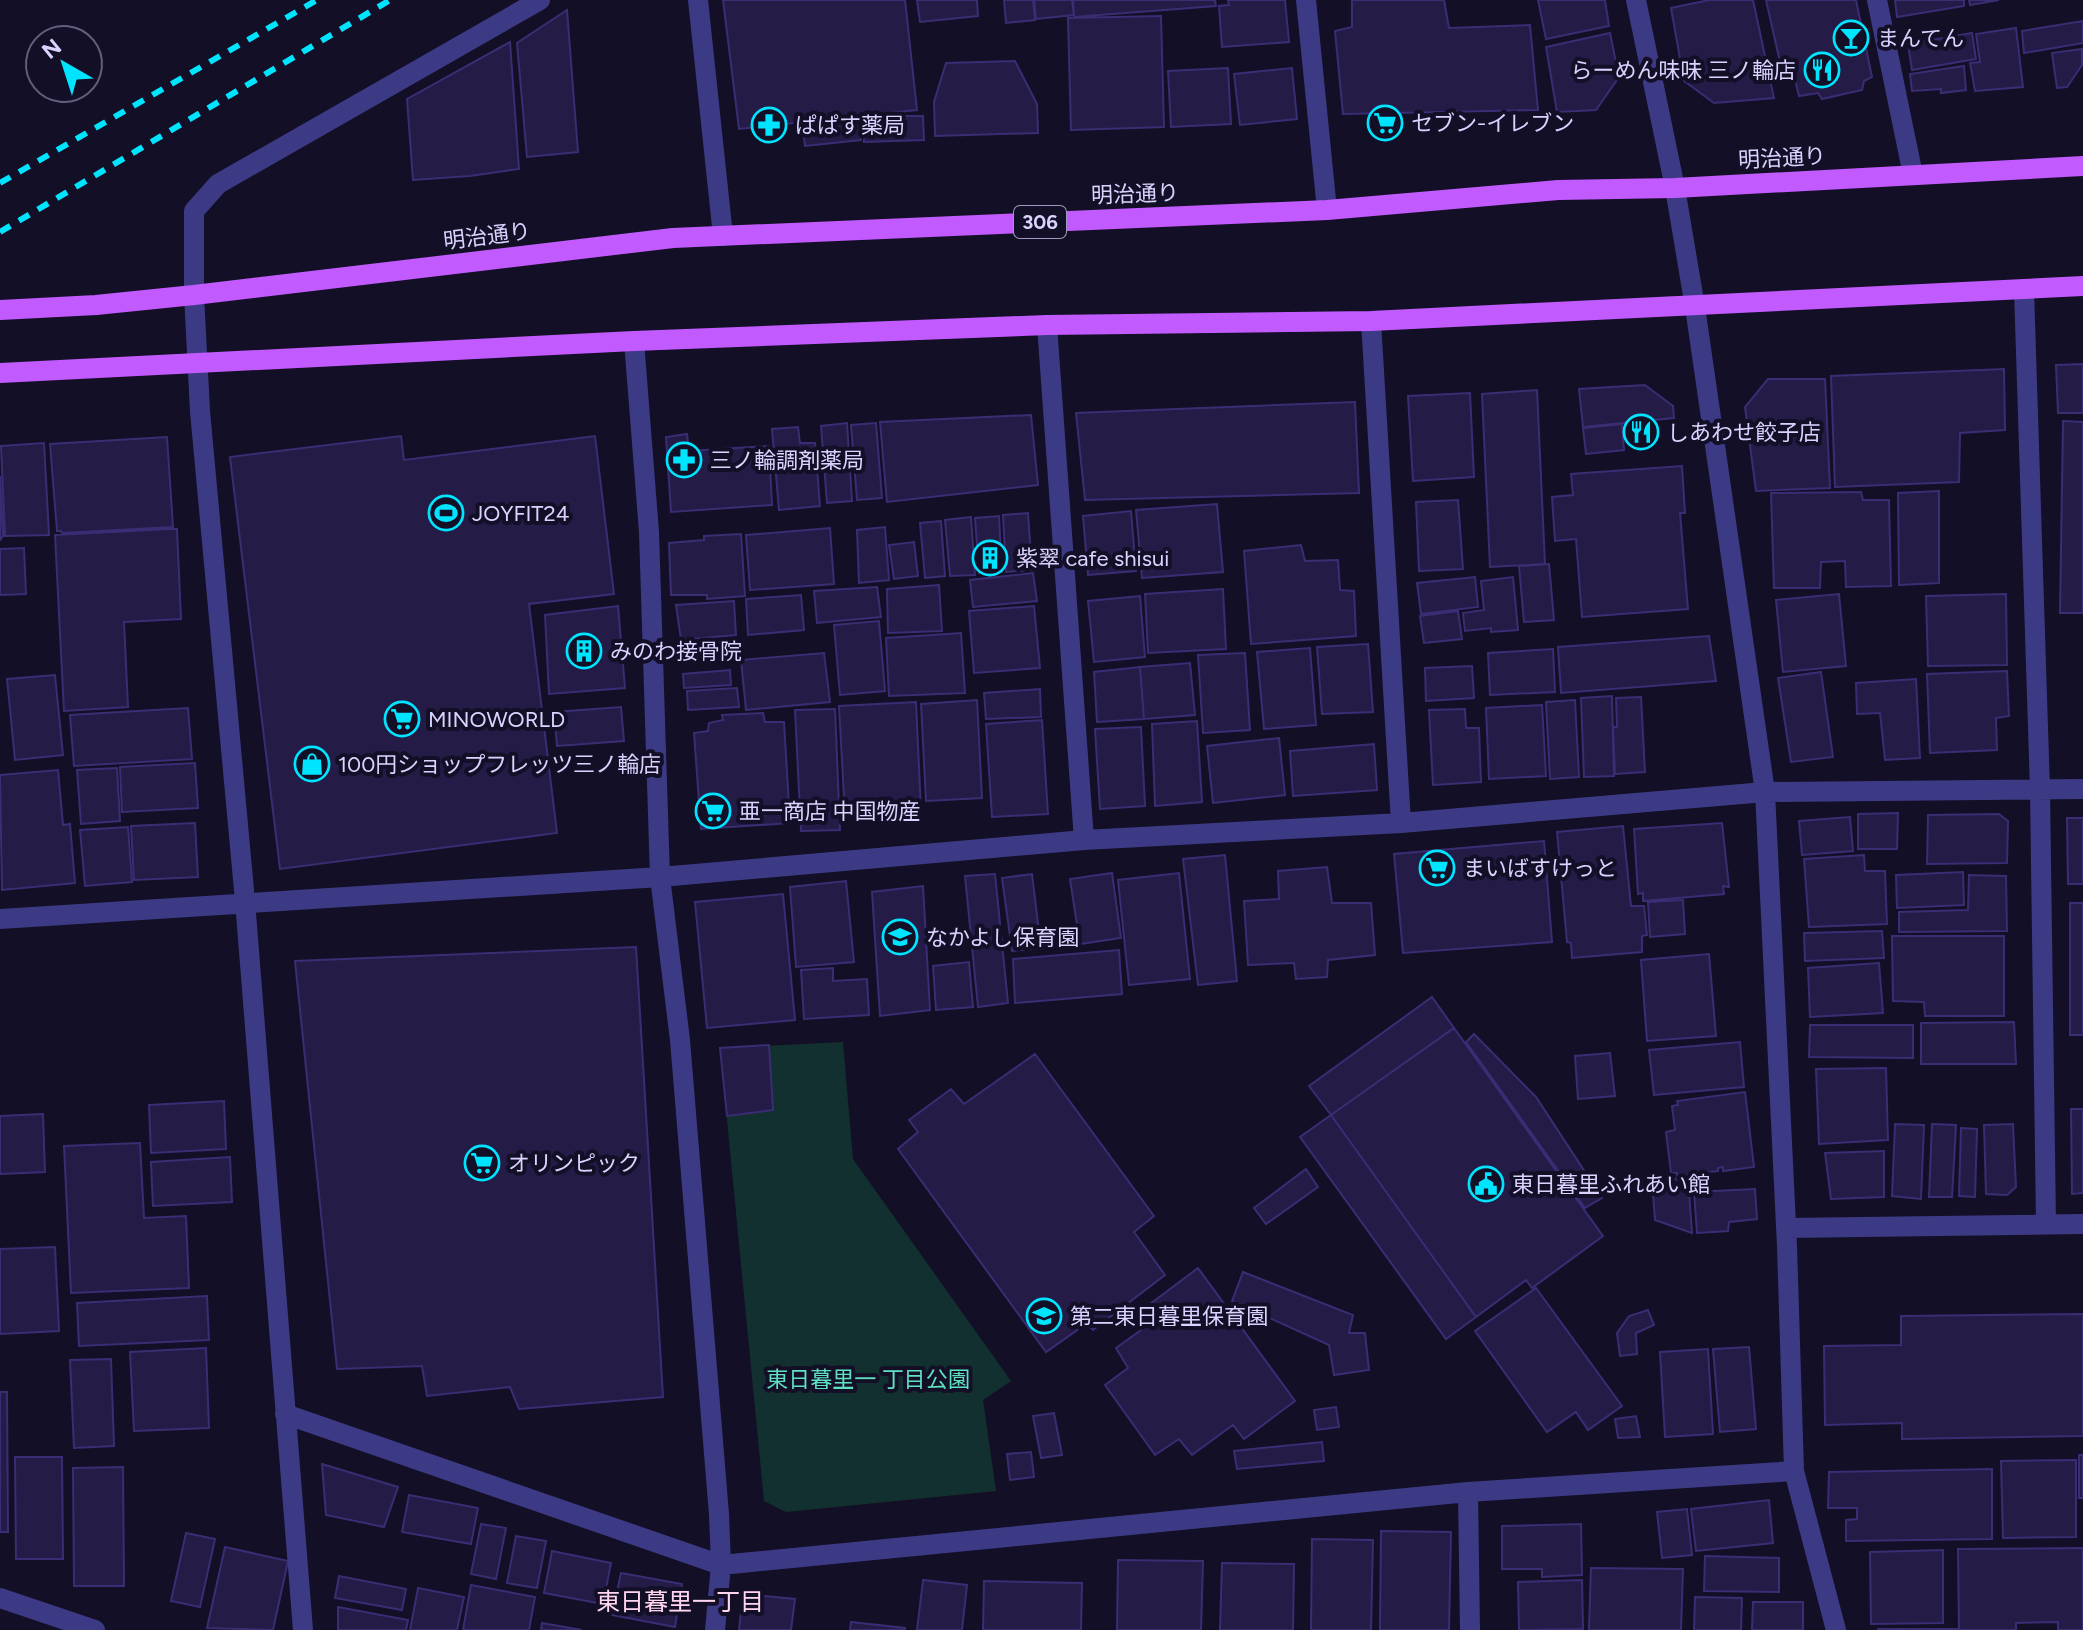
<svg xmlns="http://www.w3.org/2000/svg" width="2083" height="1630" font-family="Figtree,'Noto Sans JP',sans-serif">
  <style>
    .green { fill: #12302f }
    .building { fill: #241b47; stroke: #3b2d73; stroke-width: 2 }
    .lines { fill: none; stroke-linecap: round; stroke-linejoin: round }
    .minor { stroke: #3d3a85; stroke-width: 20 }
    .major { stroke: #c25bff; stroke-width: 20 }
    .rail { stroke: #00e5ff; stroke-width: 6; stroke-dasharray: 12 10; stroke-linecap: butt }
    .labels { text-anchor: middle; dominant-baseline: central; stroke-width: 8; stroke-linejoin: round; paint-order: stroke }
    .shield { fill: #130f26; stroke: #9e99be; stroke-width: 2 }
    .shield-label { font-size: 20px; font-weight: bold; fill: #d9d4ff }
    .poi-label { font-size: 22px; fill: #d9d4ff; stroke: #130f26; text-anchor: start }
    .street-label { font-size: 22px; fill: #d9d4ff; stroke: #130f26 }
    .park-label { font-size: 22px; fill: #5fe0c0; stroke: #130f26 }
    .neighbourhood-label { font-size: 24px; fill: #ffd6f0; stroke: #130f26 }
  </style>
  <rect width="100%" height="100%" fill="#130f26"/>
  <!-- green -->
  <path class="green" d="M843 1042 853 1159 1011 1381 983 1400 996 1491 786 1512 764 1501 720 1048Z"/>
  <!-- building -->
  <path class="building" d="M723 0H905L917 110 858 116 861 140 805 146 802 122 739 129Z
    M917 0H977L978 16 920 22Z
    M1004 0H1033L1035 20 1006 23Z
    M1034 0H1072L1074 15 1036 19Z
    M1073 0H1215L1216 6 1074 17Z
    M1228 0H1285L1289 42 1222 47 1219 6 1229 5Z
    M1352 0H1444L1449 28 1530 25 1538 110 1343 114 1335 31 1352 27Z
    M1538 0H1605L1609 26 1546 39Z
    M1709 0H1753L1774 98 1714 103 1684 81 1671 8Z
    M1766 0H1856L1872 77 1864 81 1862 90 1822 99 1818 93 1799 96 1793 72 1782 71Z
    M1895 0H1964V6L1897 17Z
    M1969 0H1999L1970 5Z
    M567 10 578 152 527 157 517 43Z
    M1161 16 1164 127 1071 130 1068 18Z
    M2083 21V43L2024 53 2022 31Z
    M2016 28 2023 87 1975 91 1970 63 1980 62 1976 34Z
    M1610 33 1619 77 1596 110 1557 112 1546 47Z
    M1972 33 1976 59 1912 70 1908 44Z
    M510 42 519 169 470 176 413 180 407 99Z
    M2082 49V65L2067 87 2057 88 2052 53Z
    M1015 61 1037 104 1038 133 935 136 934 102 946 63Z
    M1964 66 1966 90 1941 93V89L1912 91 1910 74Z
    M1228 68 1231 124 1171 127 1168 71Z
    M1292 68 1297 119 1240 125 1234 74Z
    M904 116H923L924 140 864 142 863 121 904 119Z
    M2083 364V413H2058L2056 365Z
    M2004 369 2005 430 1960 433 1959 482 1835 487 1831 376Z
    M1768 379H1825L1830 488 1756 491 1745 407Z
    M1645 385 1673 406 1674 418 1583 427 1579 389Z
    M1537 390 1545 564 1490 567 1482 394Z
    M1470 393 1474 477 1413 481 1408 396Z
    M1355 402 1359 493 1085 500 1076 413Z
    M1031 415 1038 485 887 502 880 422Z
    M2063 421 2083 422V613H2060Z
    M847 423 852 501 827 503 821 426Z
    M876 423 882 498 857 500 851 425Z
    M1622 424 1624 450 1586 454 1583 428Z
    M798 427 800 443H815L820 506 779 510 772 429Z
    M687 434 689 451 769 446 772 505 671 512 666 437Z
    M401 436 404 460 595 436 614 594 529 604 557 833 280 869 230 457Z
    M167 437 173 527 62 533 61 531H57L50 444Z
    M44 443 49 535 5 536 1 446Z
    M1682 466 1685 513H1680L1688 609 1582 617 1576 539 1555 541 1552 497 1573 495 1571 474Z
    M0 476 3 536 0 540Z
    M1939 491V583L1899 585 1898 493Z
    M1861 492 1863 500H1889L1891 586 1846 587 1845 561 1821 562 1820 588H1774L1771 493Z
    M1458 500 1463 569 1419 571 1416 502Z
    M1217 504 1223 572 1142 578 1136 510Z
    M1131 511 1136 571 1088 575 1083 516Z
    M1028 513 1032 570 1006 572 1003 515Z
    M999 516 1002 572 979 573 975 518Z
    M971 517 975 575 950 576 945 520Z
    M941 521 945 576 925 578 920 523Z
    M885 527 889 580 859 583 857 530Z
    M830 528 834 584 750 590 746 535Z
    M169 529H177L181 619 124 622 128 707 64 711 55 535Z
    M741 534 745 596 707 599V595H671L669 543 704 540V536Z
    M914 542 918 576 894 579 889 545Z
    M1301 545 1305 561 1338 560 1340 590 1354 591 1356 636 1251 644 1244 551Z
    M24 548 26 594 0 595V549Z
    M1549 564 1554 620 1524 622 1519 566Z
    M1033 573 1037 601 973 607 970 580Z
    M1475 577 1478 607 1421 614 1417 583Z
    M1513 577 1518 630 1491 632V628L1465 631 1463 613 1484 610 1481 581Z
    M939 585 942 631 888 633 887 589Z
    M877 587 881 617 817 623 814 591Z
    M1223 589 1226 649 1148 653 1145 594Z
    M1839 594 1846 666 1783 672 1776 600Z
    M2006 594 2007 665 1928 666 1926 596Z
    M801 595 804 630 748 635 746 599Z
    M1140 596 1145 657 1094 662 1088 601Z
    M734 601 736 635 681 640 676 605Z
    M618 606 625 688 549 694 545 615Z
    M1034 606 1040 668 974 673 969 611Z
    M1458 611 1462 639 1424 643 1420 616Z
    M879 621 885 691 840 695 834 625Z
    M961 633 965 693 889 696 886 638Z
    M1709 636 1716 681 1561 693 1558 647Z
    M1368 644 1373 712 1322 714 1317 647Z
    M1310 648 1316 725 1264 729 1257 652Z
    M1553 649 1555 692 1490 695 1488 653Z
    M824 653 830 702 746 710 741 660Z
    M1245 653 1250 730 1203 733 1198 655Z
    M1190 663 1195 715 1144 719 1140 667Z
    M1472 666 1474 698 1426 701 1425 668Z
    M1140 667 1144 719 1097 722 1094 672Z
    M730 670 731 685 684 688 683 674Z
    M2007 671 2009 716 1996 718 1997 750 1930 753 1927 674Z
    M1821 672 1833 757 1791 762 1778 678Z
    M55 675 63 755 15 760 7 679Z
    M1916 679 1920 758 1885 760 1880 713 1857 714 1856 683Z
    M737 688 739 707 688 710 687 691Z
    M1040 689 1041 717 986 719 984 693Z
    M1612 696 1614 776 1584 777 1581 698Z
    M1641 697 1645 772 1615 774 1613 727H1617L1616 698Z
    M977 700 982 798 926 801 921 704Z
    M1575 700 1579 777 1550 779 1546 702Z
    M916 702 921 811 845 815 839 706Z
    M1542 705 1546 776 1489 779 1486 708Z
    M621 707 624 741 557 746 554 712Z
    M188 708 192 759 74 766 70 715Z
    M835 709 840 830 801 831 795 710Z
    M1465 709 1466 728H1479L1481 782 1433 785 1429 710Z
    M763 713 765 722H784L790 823 701 829 694 733 708 731 709 723 723 720 722 715Z
    M1042 720 1048 814 992 817 986 724Z
    M1197 721 1202 802 1155 806 1152 724Z
    M1141 727 1145 806 1100 809 1095 729Z
    M1279 738 1285 795 1213 803 1207 746Z
    M1374 744 1377 790 1293 796 1290 751Z
    M195 763 198 808 122 812 120 767Z
    M117 768 120 821 81 824 77 770Z
    M58 770 63 825 70 824 75 883 2 890 0 775Z
    M1898 813 1897 849H1858V814Z
    M1999 814 2008 821 2007 863 1927 864 1928 815Z
    M1850 817 1853 851 1802 855 1799 821Z
    M2067 818H2083V884H2068Z
    M195 823 198 877 134 880 131 826Z
    M1722 823 1729 887 1723 886 1724 894 1643 901V893L1638 894 1634 829Z
    M1623 826 1631 906H1644L1647 935 1642 936V952L1572 958 1571 943 1567 942 1557 832Z
    M128 827 132 882 85 886 80 830Z
    M1544 841 1552 942 1403 953 1394 854Z
    M1225 855 1237 981 1198 985 1183 859Z
    M1864 855 1865 871H1885L1887 924 1809 927 1804 859Z
    M1327 867 1332 903H1371L1375 955 1328 960 1327 977 1296 979 1294 963 1248 965 1244 901 1279 899 1278 871Z
    M1963 872 1964 905 1897 908 1896 875Z
    M1112 873 1121 938 1080 944 1070 879Z
    M1179 873 1190 979 1129 985 1118 880Z
    M995 874 1008 1003 978 1007 965 876Z
    M1032 874 1041 948 1012 951 1002 878Z
    M1969 875 2006 876 2007 931 1899 932V912L1968 910Z
    M846 881 854 962 796 967 790 887Z
    M923 886 930 1010 880 1016 872 892Z
    M783 894 795 1020 707 1028 695 902Z
    M1683 900 1685 934 1650 937 1648 902Z
    M2070 903H2083V1035H2070Z
    M1882 931 1884 958 1805 961 1804 933Z
    M1892 936H2004V1016H1925L1924 1002 1893 1001Z
    M636 947 663 1397 519 1409 510 1387 427 1396 422 1366 337 1369 295 961Z
    M1119 950 1122 994 1015 1003 1013 959Z
    M1709 954 1716 1036 1647 1041 1641 960Z
    M969 962 973 1007 936 1010 933 966Z
    M1879 963 1883 1013 1810 1017 1808 968Z
    M833 968V981L867 979 869 1015 804 1019 801 970Z
    M1432 997 1454 1028 1331 1115 1309 1086Z
    M2014 1022 2016 1064H1921V1023Z
    M1810 1025H1913V1058L1809 1057Z
    M1454 1028 1603 1236 1532 1288 1526 1280 1476 1317 1331 1115Z
    M1474 1034 1536 1097 1602 1198 1585 1208 1466 1042Z
    M1740 1042 1744 1087 1654 1095 1649 1050Z
    M769 1045 773 1110 727 1116 720 1048Z
    M1610 1053 1615 1096 1578 1099 1575 1056Z
    M1035 1054 1154 1216 1134 1232 1165 1275 1093 1330 1086 1324 1046 1352 898 1149 918 1132 909 1120 951 1089 964 1104Z
    M1886 1068 1888 1140 1819 1144 1816 1069Z
    M1745 1092 1754 1167 1723 1171V1167L1718 1168V1171L1677 1177V1173H1671L1666 1132 1675 1130 1672 1106 1678 1105 1677 1101Z
    M224 1101 226 1149 151 1153 149 1105Z
    M2071 1109H2083V1193L2072 1194Z
    M43 1114 45 1172 0 1174V1116Z
    M1331 1115 1476 1317 1446 1339 1300 1137Z
    M1895 1124 1924 1125 1921 1199 1892 1196Z
    M1932 1124 1956 1125 1952 1197H1929Z
    M2013 1124 2016 1187 2007 1195 1986 1194 1984 1125Z
    M1961 1128 1977 1129 1975 1197 1959 1196Z
    M140 1143 144 1218 186 1216 189 1288 71 1293 64 1146Z
    M1884 1151V1197L1831 1199 1825 1153Z
    M230 1157 232 1202 153 1206 151 1162Z
    M1306 1169 1318 1187 1266 1224 1254 1208Z
    M1688 1178 1692 1233 1655 1220 1652 1181Z
    M1755 1189 1757 1219 1729 1222 1728 1231 1697 1233 1694 1192Z
    M55 1247 59 1331 0 1334V1249Z
    M1198 1268 1295 1401 1244 1439 1233 1425 1192 1455 1179 1439 1155 1455 1105 1385 1128 1368 1116 1348 1155 1320 1146 1307Z
    M1243 1272 1353 1315 1349 1333H1365L1369 1370 1334 1375 1329 1345 1232 1301Z
    M1536 1288 1622 1406 1588 1430 1576 1412 1547 1432 1475 1331Z
    M207 1296 209 1340 79 1346 77 1303Z
    M1648 1310 1654 1325 1636 1333 1637 1354 1620 1356 1617 1333 1629 1316Z
    M2083 1314V1436L1902 1439V1423L1825 1425 1824 1346 1901 1345V1316Z
    M1749 1347 1756 1429 1720 1432 1713 1349Z
    M206 1348 209 1428 134 1431 130 1352Z
    M1708 1349 1713 1434 1665 1437 1660 1352Z
    M111 1359 114 1446 74 1448 70 1360Z
    M0 1392H7L8 1532H0Z
    M1336 1407 1339 1427 1317 1430 1314 1410Z
    M1054 1413 1062 1455 1041 1458 1033 1416Z
    M1636 1416 1640 1437 1618 1438 1615 1419Z
    M1322 1442 1324 1461 1237 1469 1234 1451Z
    M1031 1452 1034 1477 1010 1480 1007 1454Z
    M2079 1455H2083V1498H2079Z
    M15 1457H62L63 1559H16Z
    M2076 1460V1537L2003 1538 2001 1461Z
    M322 1464 398 1487 384 1527 326 1515Z
    M123 1467 124 1586H74L73 1468Z
    M1992 1469V1539L1846 1541V1520L1857 1519V1508H1828L1829 1472Z
    M409 1495 478 1508 471 1544 402 1532Z
    M1769 1500 1773 1543 1696 1551 1691 1509Z
    M1687 1509 1692 1555 1662 1558 1657 1512Z
    M481 1524 506 1528 496 1579 471 1574Z
    M1581 1524 1582 1575 1542 1577V1569H1502V1526Z
    M1381 1531 1451 1532 1449 1630H1380Z
    M186 1533 215 1539 200 1607 171 1601Z
    M516 1536 546 1541 537 1588 507 1583Z
    M1312 1539 1373 1540 1371 1630H1311Z
    M225 1547 288 1561 273 1630 207 1628Z
    M2083 1548V1630H2058V1622L2016 1623V1630H1959L1958 1549Z
    M1943 1550V1623L1871 1624 1870 1552Z
    M552 1551 611 1563 603 1604 544 1593Z
    M1705 1556 1779 1558V1592L1704 1591Z
    M1118 1560 1203 1561 1201 1630H1117Z
    M1222 1563 1294 1564 1293 1630H1220Z
    M1591 1568 1683 1569 1681 1630H1589Z
    M621 1573 682 1584 675 1627 612 1615Z
    M339 1576 406 1589 402 1610 335 1598Z
    M923 1580 967 1585 962 1630H917Z
    M1582 1580 1583 1629 1519 1630 1518 1582Z
    M984 1581 1082 1583 1081 1630H983Z
    M471 1585 535 1597 529 1630H463Z
    M418 1588 464 1597 457 1630H410Z
    M743 1594 795 1599 791 1630H739Z
    M1695 1597 1742 1598 1741 1630H1694Z
    M1753 1602H1803V1630H1752Z
    M338 1607 408 1620 406 1630H338Z
    M851 1622 905 1628V1630H850Z
    M542 1623 582 1630H541Z
    M1878 1629H1957V1630H1878Z"/>
  <g class="lines">
    <!-- minor -->
    <path class="minor" d="M698 0 723 236
      M1306 0 1327 210
      M1636 0 1675 188 1695 307 1765 792 1787 1246 1794 1471 1836 1630
      M1877 0 1913 175
      M2024 290 2040 790 2046 1224
      M1371 321 1401 823
      M1047 325 1084 840
      M634 341 649 532 660 877 680 1040 719 1514 721 1565 715 1630
      M0 919 660 877 1084 840 1401 823 1765 792 2083 789
      M1786 1228 2083 1224
      M285 1414 721 1565 1468 1492 1794 1471
      M1468 1492 1470 1630
      M0 1598 95 1630
      M303 1630 245 901 200 411 194 295V211L218 184 540 0"/>
    <!-- major -->
    <path class="major" d="M0 310 96 305 194 295 673 238 1327 210 1558 190 1675 188 2083 166
      M0 373 634 341 1047 325 1371 321 2083 286"/>
    <!-- rail -->
    <path class="rail" d="M0 183 317 0
      M0 232 390 0"/>
  </g>
  <!-- icons -->
  <defs>
    <g id="bar-ring" transform="scale(1.8)"><circle r="9.5" fill="#130f26" stroke="#00e5ff" stroke-width="1.5"/><path d="M-6-5H6L.8 .8V4.5H3.5V6h-7V4.5H-.8V.8Z" fill="#00e5ff"/></g>
    <g id="restaurant-ring" transform="scale(1.8)"><circle r="9.5" fill="#130f26" stroke="#00e5ff" stroke-width="1.5"/><path d="M-5-6h1v4h1v-4h1v4h1v-4h1v5L-1.5 .5V6h-2V.5L-5-1ZM5-6V6H3V1.5H1.5Q1.5-4 5-6Z" fill="#00e5ff"/></g>
    <g id="supermarket-ring" transform="scale(1.8)"><circle r="9.5" fill="#130f26" stroke="#00e5ff" stroke-width="1.5"/><path d="M-6-5.5h2.5l.6 2H6L4.5 2H-2.5L-4.4-4H-6ZM-1.5 3.2a1.3 1.3 0 1 0 .1 0ZM3 3.2a1.3 1.3 0 1 0 .1 0Z" fill="#00e5ff"/></g>
    <g id="pharmacy-ring" transform="scale(1.8)"><circle r="9.5" fill="#130f26" stroke="#00e5ff" stroke-width="1.5"/><path d="M-2-6h4v4h4v4h-4v4h-4v-4h-4v-4h4Z" fill="#00e5ff"/></g>
    <g id="stadium-ring" transform="scale(1.8)"><circle r="9.5" fill="#130f26" stroke="#00e5ff" stroke-width="1.5"/><path d="M0-5a6.5 5 0 1 0 0 10a6.5 5 0 1 0 0-10ZM-3.5-1.8h7v3.6h-7Z" fill="#00e5ff"/></g>
    <g id="building-ring" transform="scale(1.8)"><circle r="9.5" fill="#130f26" stroke="#00e5ff" stroke-width="1.5"/><path d="M-4-6H4V6H1V3H-1V6H-4ZM-2.5-4.3h1.7v1.8h-1.7ZM.8-4.3h1.7v1.8H.8ZM-2.5-1h1.7V.8h-1.7ZM.8-1h1.7V.8H.8Z" fill="#00e5ff"/></g>
    <g id="shop-ring" transform="scale(1.8)"><circle r="9.5" fill="#130f26" stroke="#00e5ff" stroke-width="1.5"/><path d="M-5-2.5h2.3a2.7 3.5 0 0 1 5.4 0H5L5.5 6h-11ZM-1.5-2.5h3a1.5 2.3 0 0 0-3 0Z" fill="#00e5ff"/></g>
    <g id="school-ring" transform="scale(1.8)"><circle r="9.5" fill="#130f26" stroke="#00e5ff" stroke-width="1.5"/><path d="M0-5L7-2L0 1L-7-2ZM-4 1L0 2.5L4 1V4Q0 6-4 4Z" fill="#00e5ff"/></g>
    <g id="civic-ring" transform="scale(1.8)"><circle r="9.5" fill="#130f26" stroke="#00e5ff" stroke-width="1.5"/><path d="M-.6-6.5H3V-4.5H.6V-3L4-1V1h2V6H-6V1h2V-1L-.6-3ZM-1.2 2.5V6h2.4V2.5Z" fill="#00e5ff"/></g>
  </defs>
  <g fill-rule="evenodd">
    <use href="#bar-ring" x="1851" y="38"/>
    <use href="#restaurant-ring" x="1822" y="70"/>
    <use href="#supermarket-ring" x="1385" y="123"/>
    <use href="#pharmacy-ring" x="769" y="125"/>
    <use href="#restaurant-ring" x="1641" y="432"/>
    <use href="#pharmacy-ring" x="684" y="460"/>
    <use href="#stadium-ring" x="446" y="513"/>
    <use href="#building-ring" x="990" y="558"/>
    <use href="#building-ring" x="584" y="651"/>
    <use href="#supermarket-ring" x="402" y="719"/>
    <use href="#shop-ring" x="312" y="764"/>
    <use href="#supermarket-ring" x="713" y="811"/>
    <use href="#supermarket-ring" x="1437" y="868"/>
    <use href="#school-ring" x="900" y="937"/>
    <use href="#supermarket-ring" x="482" y="1163"/>
    <use href="#civic-ring" x="1486" y="1184"/>
    <use href="#school-ring" x="1044" y="1316"/>
  </g>
  <g class="labels">
    <!-- shield labels -->
    <rect class="shield" x="1014" y="206" width="52" height="32" rx="6"/>
    <g class="shield-label">
      <text x="1040" y="222">306</text>
    </g>
    <!-- poi labels -->
    <g class="poi-label">
      <text x="1877" y="38">まんてん</text>
      <text x="1796" y="70" text-anchor="end">らーめん味味 三ノ輪店</text>
      <text x="1411" y="123">セブン-イレブン</text>
      <text x="795" y="125">ぱぱす薬局</text>
      <text x="1667" y="432">しあわせ餃子店</text>
      <text x="710" y="460">三ノ輪調剤薬局</text>
      <text x="472" y="513">JOYFIT24</text>
      <text x="1016" y="558">紫翠 cafe shisui</text>
      <text x="610" y="651">みのわ接骨院</text>
      <text x="428" y="719">MINOWORLD</text>
      <text x="338" y="764">100円ショップフレッツ三ノ輪店</text>
      <text x="739" y="811">亜一商店 中国物産</text>
      <text x="1463" y="868">まいばすけっと</text>
      <text x="926" y="937">なかよし保育園</text>
      <text x="508" y="1163">オリンピック</text>
      <text x="1512" y="1184">東日暮里ふれあい館</text>
      <text x="1070" y="1316">第二東日暮里保育園</text>
    </g>
    <!-- street labels -->
    <g class="street-label">
      <text transform="translate(1782 158) rotate(-3)">明治通り</text>
      <text transform="translate(1135 194) rotate(-2)">明治通り</text>
      <text transform="translate(487 236) rotate(-7)">明治通り</text>
    </g>
    <!-- park labels -->
    <g class="park-label">
      <text x="868" y="1379">東日暮里一 丁目公園</text>
    </g>
    <!-- neighbourhood labels -->
    <g class="neighbourhood-label">
      <text x="680" y="1601">東日暮里一丁目</text>
    </g>
  </g>
  <!-- north arrow -->
  <g transform="translate(64 64) rotate(321)"><circle r="38" fill="#130f26" stroke="#625e7d" stroke-width="2"/>
  <path d="M0-6L14 30L0 20L-14 30Z" fill="#00e5ff"/>
  <text y="-12" font-size="22" font-weight="bold" text-anchor="middle" fill="#d9d4ff">N</text>
  </g>
</svg>
